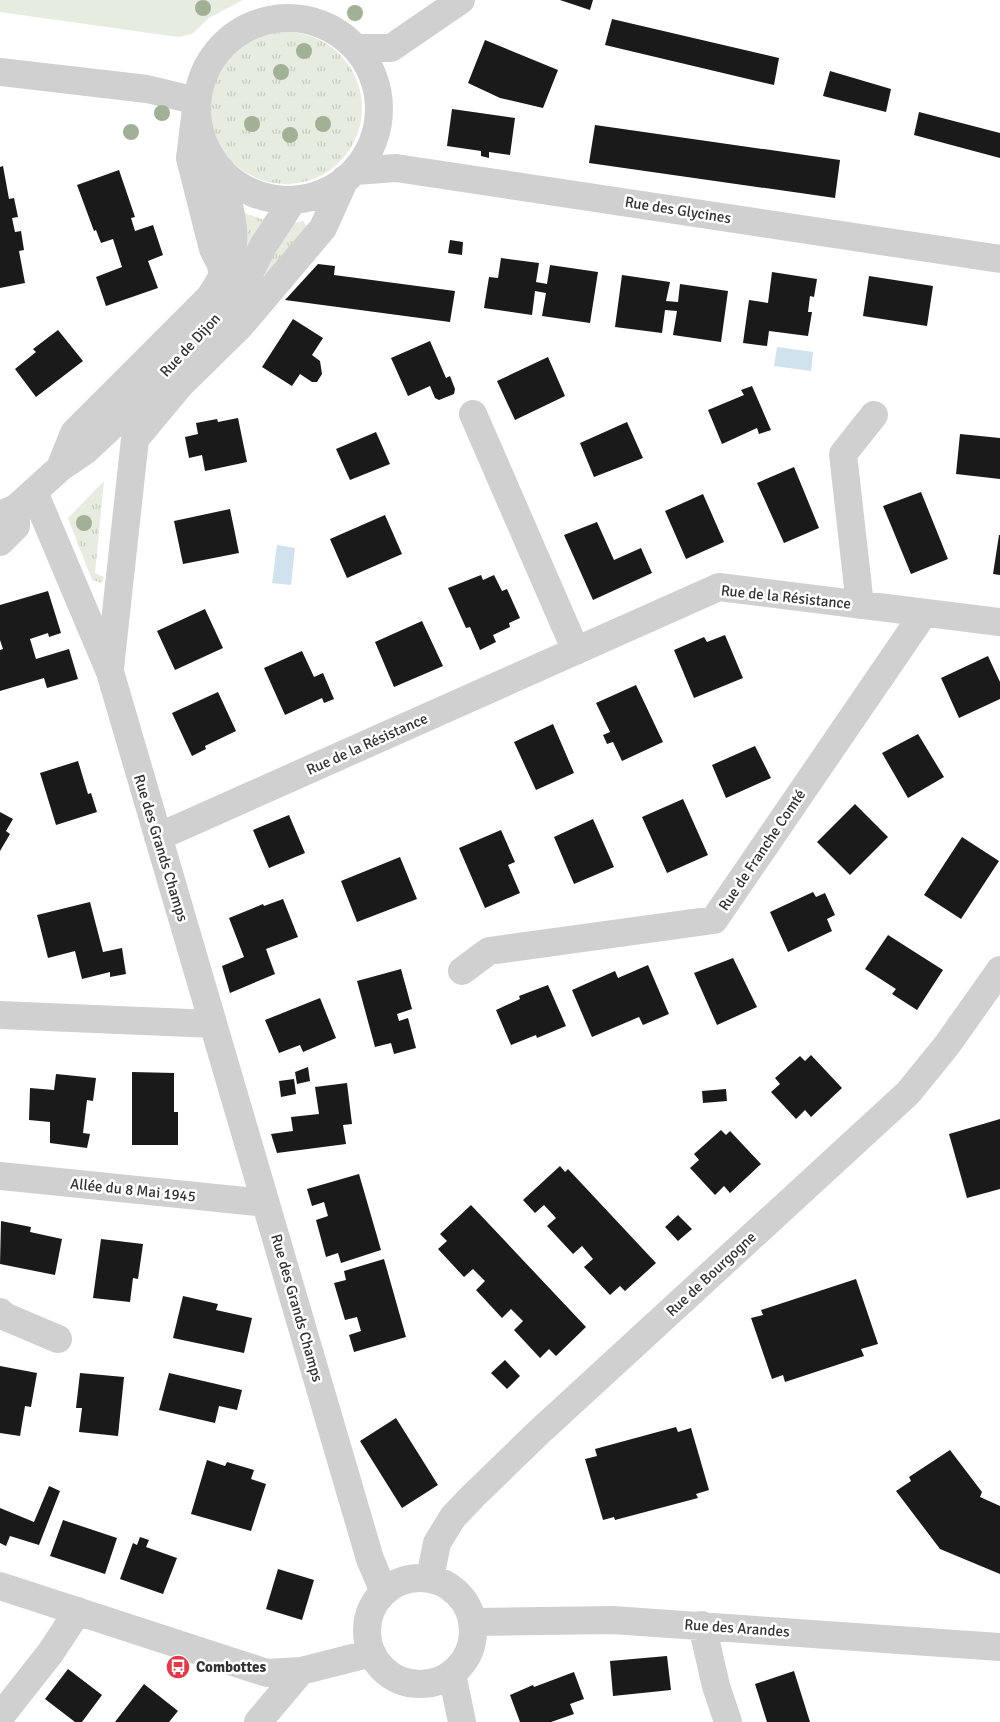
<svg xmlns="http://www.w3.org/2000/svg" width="1000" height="1722" font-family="Signika,sans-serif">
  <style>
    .grass { fill: url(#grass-tufts) }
    .green { fill: #e6ecdf }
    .water { fill: #cfe2ee }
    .building { fill: #1a1a1a }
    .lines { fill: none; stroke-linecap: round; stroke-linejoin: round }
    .minor { stroke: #d0d0d0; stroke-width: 28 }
    .tree { fill: #a2b095 }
    .labels { text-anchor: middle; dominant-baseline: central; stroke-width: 5; stroke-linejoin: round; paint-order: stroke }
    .street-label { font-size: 15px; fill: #333; stroke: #fff }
    .poi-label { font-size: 15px; font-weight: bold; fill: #333; stroke: #fff; text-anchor: start }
  </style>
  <defs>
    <pattern id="grass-tufts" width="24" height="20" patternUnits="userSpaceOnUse" patternTransform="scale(1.25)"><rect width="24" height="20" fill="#e6ecdf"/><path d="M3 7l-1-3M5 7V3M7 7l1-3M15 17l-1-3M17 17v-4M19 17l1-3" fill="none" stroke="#c6cbc0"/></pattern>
  </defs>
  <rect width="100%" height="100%" fill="#fff"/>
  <!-- grass -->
  <path class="grass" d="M210 108a76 76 0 1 1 152 0a76 76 0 1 1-152 0Z
    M245 213 270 222 246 258 243 218Z
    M303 221 307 226 266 275 260 272 294 223Z
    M104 481 95 573 104 577 102 583 92 580 68 518Z"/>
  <!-- green -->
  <path class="green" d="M0 0H243L209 18 192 34 178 37 0 12Z"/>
  <!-- water -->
  <path class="water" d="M777 347 813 352 811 371 774 366Z
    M277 545 295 548 291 585 272 583Z"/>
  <!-- building -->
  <path class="building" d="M560 0H593L590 10Z
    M612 19 779 58 774 85 605 45Z
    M485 40 558 70 543 108 500 98 468 83Z
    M830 71 891 89 886 112 823 96Z
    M452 109 515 118 510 155 489 152V158L481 156V151L447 146Z
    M919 112 1000 133V158L914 135Z
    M595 125 840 160 835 198 589 163Z
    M3 166 9 199 14 198 18 217 12 218 15 232 21 231 24 250 19 251 25 283 0 288V167Z
    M119 170 135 217 131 218 135 231 153 225 163 255 148 261 158 288 106 306 96 277 122 267 113 239 101 243 96 230 94 231 77 185Z
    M450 240 463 242 462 255 448 253Z
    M501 258 539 263 536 282 547 284 550 265 598 272 590 323 542 316 546 293 535 291 532 315 484 308 489 277 498 278Z
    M318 264 335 266 334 275 455 291 450 322 285 300Z
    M772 272 817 279 814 297 810 296 808 312H812L808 336 769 331 767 346 743 343 749 300 768 303Z
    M622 275 670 282 666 301 678 302 680 284 728 291 721 342 673 335 677 311 665 310 662 333 615 327Z
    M869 276 933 286 927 326 863 316Z
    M293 319 323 338 312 355 320 361 322 374 317 382H312L300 374 292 386 262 367Z
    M58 330 83 361 36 397 15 369 36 352 33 349Z
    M430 341 446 378 450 376 455 389 454 394 439 400 435 398 430 386 408 396 391 358Z
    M548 357 565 396 515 420 497 381Z
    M752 386 771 430 759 434 757 428 722 444 708 410 744 395 741 390Z
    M238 418 247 462 205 471 202 455 189 458 185 437 198 434 196 423 217 419 218 422Z
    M627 422 643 458 594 477 580 443Z
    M376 432 390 464 350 480 336 449Z
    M960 434 1000 438V479L956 474Z
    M794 467 819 528 784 543 757 483Z
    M921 492 948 559 911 574 883 506Z
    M703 494 724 542 686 559 665 511Z
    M230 509 239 553 183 564 174 521Z
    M385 515 402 554 347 578 330 539Z
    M597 522 614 560 641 548 652 573 593 600 564 535Z
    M999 535H1000V575L993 574Z
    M481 575 483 580 494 575 502 591 507 589 520 618 509 623 510 627 493 635 496 642 480 650 470 627 466 628 448 588Z
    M48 591 61 633 49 637 48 633 30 639 36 659 69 649 78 679 47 688 44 678 0 691V650L3 649 0 640V605Z
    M205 609 223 648 175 670 157 631Z
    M422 621 443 666 394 687 375 642Z
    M725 635 743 678 694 698 674 650 704 637 707 642Z
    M302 651 314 677 323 673 334 699 324 703 322 698 285 715 264 668Z
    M988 656 1000 682V699L959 718 941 678Z
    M636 685 663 742 622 761 613 742 607 744 603 735 610 732 596 703Z
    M218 692 236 731 205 746 206 749 192 756 172 713Z
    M553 724 574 773 536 790 514 742Z
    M918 734 944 777 908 798 882 753Z
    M755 746 771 778 726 798 712 765Z
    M78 761 88 794 91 793 97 812 56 825 40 773Z
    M683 799 708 855 667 873 642 817Z
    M855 804 888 837 850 875 817 842Z
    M0 812 13 819 6 831 10 834 0 851Z
    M289 815 305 853 269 868 253 830Z
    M593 819 614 867 574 884 554 837Z
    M501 830 515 862 508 865 520 893 485 908 459 848Z
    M962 837 999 861 961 919 924 895Z
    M400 857 417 899 357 922 341 881Z
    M813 892 816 897 825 893 835 915 827 919 832 931 788 952 770 912Z
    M283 899 298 937 266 949 275 974 230 993 222 966 244 957 229 918 263 904 264 906Z
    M90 902 103 952 122 948 126 974 110 977V972L82 979 75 951 48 958 37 915Z
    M888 935 943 970 917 1010 892 994 896 989 865 969Z
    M733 958 757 1007 717 1025 694 973Z
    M648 965 669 1014 643 1025 639 1017 592 1037 572 990 615 971 618 978Z
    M401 969 412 1009 397 1014 399 1021 408 1018 416 1048 394 1054 391 1043 375 1047 357 981Z
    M548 985 566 1026 537 1038 536 1035 511 1045 496 1010 520 999 519 996Z
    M320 998 336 1038 303 1052 300 1045 279 1053 265 1020Z
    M811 1055 842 1088 811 1117 805 1110 796 1119 771 1092 780 1084 775 1078 800 1056 805 1061Z
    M308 1067 310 1081 297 1084 295 1072Z
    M132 1072 174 1073V1112H178V1145H132Z
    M56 1074 96 1078 93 1101 87 1100 83 1133 90 1134 87 1148 50 1143V1122L29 1120 30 1088 54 1090Z
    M294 1079 296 1094 281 1097 279 1081Z
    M347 1083 352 1124 343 1125 346 1144 277 1153 271 1134 293 1131 291 1117 319 1114 315 1087Z
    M726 1089 727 1101 703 1103 702 1091Z
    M1000 1119V1189L967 1198 949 1134Z
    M721 1130 726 1135 730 1131 761 1164 730 1193 724 1186 715 1195 690 1168 699 1160 694 1154Z
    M560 1166 565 1172 568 1169 656 1263 625 1291 620 1286 610 1295 584 1267 593 1259 582 1246 573 1254 547 1226 556 1218 544 1205 535 1213 523 1200Z
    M359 1174 381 1250 341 1263 338 1253 326 1257 316 1220 328 1216 324 1202 312 1206 307 1189Z
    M471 1205 586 1327 556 1356 549 1349 540 1358 514 1330 523 1321 511 1309 502 1318 476 1290 485 1281 473 1269 464 1277 438 1249 447 1241 440 1234Z
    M678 1215 692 1229 678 1241 665 1227Z
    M1 1221 31 1227 30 1232 62 1239 55 1275 0 1264Z
    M101 1239 143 1244 138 1279 133 1278 130 1302 93 1298Z
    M384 1259 406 1337 354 1352 349 1335 361 1331 357 1317 345 1320 334 1283 346 1280 344 1271Z
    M856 1279 878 1344 861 1349 864 1356 785 1382 783 1375 772 1379 751 1318 763 1315 761 1310Z
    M183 1296 218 1304 216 1310 252 1318 244 1353 173 1338Z
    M505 1360 520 1376 507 1389 491 1373Z
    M0 1366 37 1373 31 1407 25 1406 20 1436 0 1433Z
    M80 1373 124 1377 118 1436 79 1432 82 1408H76Z
    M169 1373 242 1390 237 1410 219 1406 215 1423 159 1410Z
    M396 1418 438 1485 402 1508 360 1441Z
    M676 1427 678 1432 691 1428 709 1490 696 1494 698 1498 615 1520 614 1517 603 1520 585 1459 597 1456 595 1449Z
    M950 1450 982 1492 980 1497 1000 1506V1574L940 1549 896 1491 911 1481 909 1477Z
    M207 1460 225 1466 227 1462 254 1470 251 1479 266 1484 251 1531 191 1514Z
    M49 1486 60 1491 39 1545 10 1536 6 1546 0 1543V1508L34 1522Z
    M63 1520 117 1538 105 1574 50 1556Z
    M140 1537 149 1540 146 1547 177 1558 163 1594 120 1579 133 1543 137 1545Z
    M278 1569 314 1580 302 1620 266 1609Z
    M667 1656 671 1690 613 1696 610 1661Z
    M68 1669 102 1695 82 1722H75L45 1699Z
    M794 1671 810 1722H767L755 1684Z
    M574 1672 584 1699 570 1704 574 1714 551 1722H520L510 1695 533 1685 534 1687Z
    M144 1684 178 1711 169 1722H115Z"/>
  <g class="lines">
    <!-- minor -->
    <path class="minor" d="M197 109a91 91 0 1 1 182 0a91 91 0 1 1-182 0Z
      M356 48H391L461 0
      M0 72 147 89 197 101 190 158 213 249 221 265 223 278
      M355 171 396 168 1000 259
      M473 414 576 651
      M60 468 74 433 209 298C246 245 233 228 221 170
      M34 492 110 672 370 1559 384 1592
      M0 515 16 508 60 468 85 451 134 405 207 328 241 290 263 246 293 200
      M0 542 16 526V508
      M860 605 843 454 874 415
      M110 668 135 439 180 385 240 326 323 228 345 179
      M158 837 719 587 1000 622
      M462 971 489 951 714 920 924 613
      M0 1015 213 1024
      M0 1176 266 1203
      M0 1312 6 1317 58 1339
      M367 1631a53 53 0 1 1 106 0a53 53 0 1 1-106 0Z
      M430 1578 437 1543 453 1517 473 1496 538 1433 908 1093 947 1045 1000 970
      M0 1586 267 1673 301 1671 372 1653
      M473 1622 612 1620 1000 1647
      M702 1625 716 1686 728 1722
      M452 1674 462 1722
      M0 1717 51 1652 78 1611
      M258 1722 301 1671"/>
  </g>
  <!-- trees -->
  <g class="tree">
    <circle cx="203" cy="8" r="8"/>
    <circle cx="355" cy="13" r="8"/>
    <circle cx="304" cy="51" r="8"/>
    <circle cx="281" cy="72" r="8"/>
    <circle cx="162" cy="113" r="8"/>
    <circle cx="252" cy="124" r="8"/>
    <circle cx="323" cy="124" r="8"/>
    <circle cx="131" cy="132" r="8"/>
    <circle cx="290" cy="135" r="8"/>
    <circle cx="84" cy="523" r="8"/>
  </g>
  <!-- icons -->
  <defs>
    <g id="bus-disc" transform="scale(1.25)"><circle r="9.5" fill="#e63946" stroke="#fff"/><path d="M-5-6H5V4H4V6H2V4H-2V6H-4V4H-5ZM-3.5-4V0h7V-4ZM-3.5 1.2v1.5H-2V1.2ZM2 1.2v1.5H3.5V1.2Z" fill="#fff"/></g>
  </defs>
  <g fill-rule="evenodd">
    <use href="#bus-disc" x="178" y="1667"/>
  </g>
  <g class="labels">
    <!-- street labels -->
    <g class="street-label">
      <text transform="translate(678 210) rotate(9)">Rue des Glycines</text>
      <text transform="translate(190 345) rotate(-47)">Rue de Dijon</text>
      <text transform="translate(786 597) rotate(6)">Rue de la Résistance</text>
      <text transform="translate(367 744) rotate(-24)">Rue de la Résistance</text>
      <text transform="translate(161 848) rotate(73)">Rue des Grands Champs</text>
      <text transform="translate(762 850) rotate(-56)">Rue de Franche Comté</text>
      <text transform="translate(133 1190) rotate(6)">Allée du 8 Mai 1945</text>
      <text transform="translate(711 1274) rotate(-43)">Rue de Bourgogne</text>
      <text transform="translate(297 1308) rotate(74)">Rue des Grands Champs</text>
      <text transform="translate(737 1628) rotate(4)">Rue des Arandes</text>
    </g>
    <!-- poi labels -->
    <g class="poi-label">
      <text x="196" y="1667">Combottes</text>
    </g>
  </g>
</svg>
